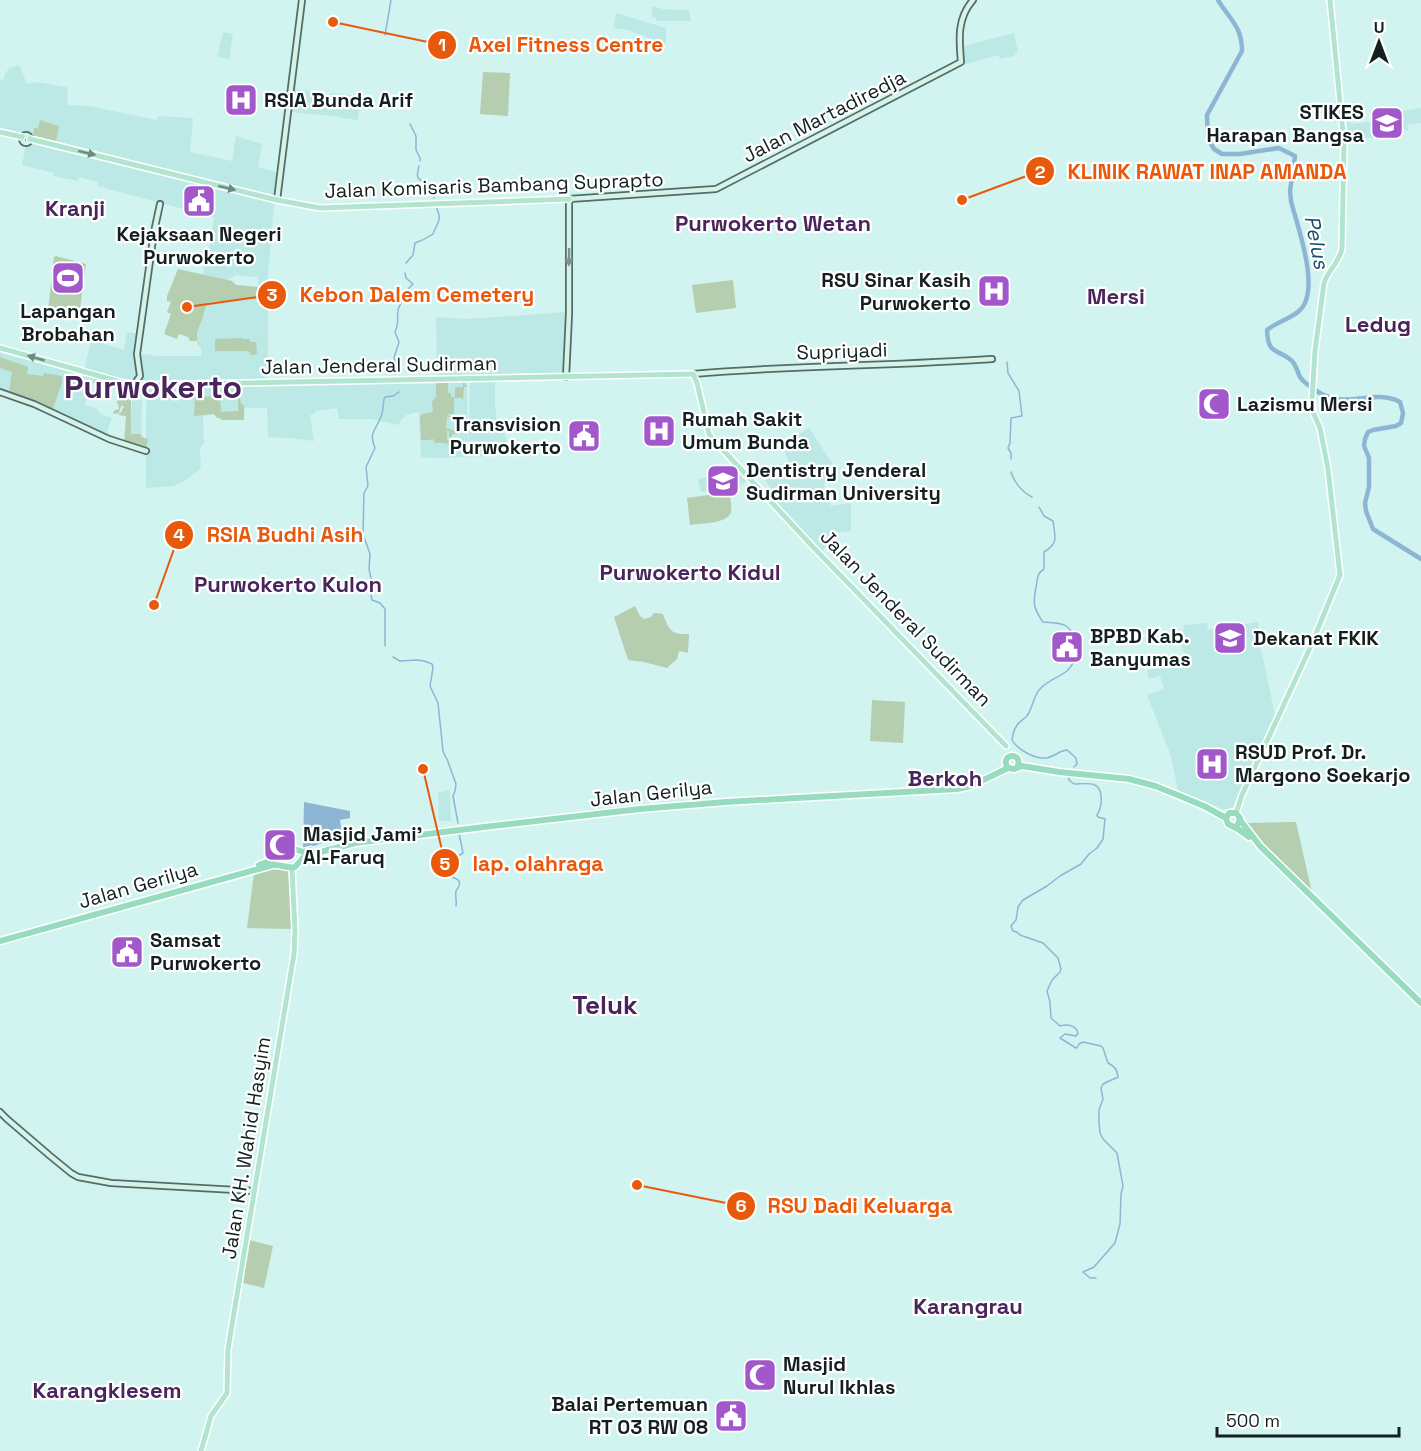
<svg xmlns="http://www.w3.org/2000/svg" width="1421" height="1451" font-family="'Space Grotesk',sans-serif">
  <style>
    .built { fill: #bce9e5 }
    .green { fill: #b4ceaf }
    .water { fill: #8cb6d4 }
    .lines { fill: none; stroke-linecap: round; stroke-linejoin: round }
    .stream { stroke: #8cb6d4; stroke-width: 1.5 }
    .river { stroke: #8cb6d4; stroke-width: 4.5 }
    .secondary-casing { stroke: #4f6e6b; stroke-width: 8 }
    .primary-casing { stroke: #fff; stroke-width: 8 }
    .trunk-casing { stroke: #fff; stroke-width: 9 }
    .secondary { stroke: #d8f2e7; stroke-width: 4.5 }
    .primary { stroke: #b2e5cf; stroke-width: 5 }
    .trunk { stroke: #98dcbf; stroke-width: 6 }
    .oneway { fill: #6a8c80 }
    .oneway2 { fill: #7f948d }
    .labels { text-anchor: middle; dominant-baseline: central; stroke-width: 4.5; stroke-linejoin: round; paint-order: stroke }
    .poi-label { font-size: 20px; font-weight: bold; fill: #13201f; stroke: #fff; text-anchor: start }
    .street-label { font-size: 20px; fill: #13201f; stroke: #fff }
    .water-label { font-size: 21px; font-style: italic; fill: #194c6a; stroke: #fff }
    .quarter-label { font-size: 22px; font-weight: bold; fill: #49255c; stroke: #fff }
    .district-label { font-size: 26px; font-weight: bold; fill: #49255c; stroke: #fff }
    .town-label { font-size: 32px; font-weight: bold; fill: #49255c; stroke: #fff }
    .leader { fill: none; stroke: #e8590c; stroke-width: 2 }
    .callout-dot { fill: #e8590c; stroke: #fff; stroke-width: 2 }
    .mark-label { font-size: 18px; text-anchor: middle; font-weight: bold; fill: #fff }
    .callout-label { font-size: 21px; text-anchor: middle; font-weight: bold; fill: #e8590c; stroke: #fff; stroke-width: 4.5; stroke-linejoin: round; paint-order: stroke }
  </style>
  <rect width="100%" height="100%" fill="#d1f4f0"/>
  <!-- built -->
  <path class="built" d="M652 6 663 9 689 10 691 21H656V18L652 17Z
    M616 13 666 28V45L628 30 614 28Z
    M223 32 233 34 229 59 217 57Z
    M1014 33 1018 52 1014 53V56L1000 59 999 55 963 65V46Z
    M18 65 20 67 27 84 37 82 67 87 68 105 89 106 157 120 158 116 193 118 190 152 232 161 236 136 262 144 258 167 282 174 278 199 271 201 274 205 267 287 258 286V276L253 277 236 275 227 280 203 276 204 262 208 256 214 217 97 186 98 182 79 177 78 181 53 176 54 173 22 165 26 143 30 141V136L27 135 23 136 21 133 16 135 0 132V79L3 80 6 72 10 68Z
    M293 89 310 91 316 94 323 96 333 93 360 96 358 120 342 118 341 117 291 112Z
    M1421 108V123L1407 125 1408 130 1406 131 1405 129 1378 132V137L1348 140 1347 119 1350 118 1351 124 1376 121 1375 116 1403 113V111Z
    M268 298V383L467 381 468 457 435 458 421 457 419 412 406 415 400 421 399 425 371 419H339L337 408 315 411V414L310 415 314 441 288 438 268 437 267 408H245L244 420H221L220 418H217L214 414 203 416 204 443 200 448 201 465 199 470 183 482 173 486 146 488V416L147 385 140 376 133 385 94 375 85 405 96 408 101 414 112 418 108 429 109 439 86 427 0 392V348L84 372 91 340 124 350 127 332 140 334 138 356 146 354 156 356H201V347L197 345V339L196 338 203 317 206 304 209 302Z
    M568 312 566 376 437 379 436 317 467 319Z
    M470 380H495V404L497 424 505 435 507 441 506 453 468 458Z
    M132 400H142L141 434H131Z
    M809 428 832 463 830 476 823 486 827 491 831 506 851 503V531L830 533 829 544 821 552 767 495 772 492 765 479 782 464 786 468 790 464 785 453 784 444Z
    M738 470 750 479 748 481 735 488 732 486 701 492 698 479 735 472Z
    M1258 622 1261 649 1275 715 1234 807 1229 809H1222L1178 791 1171 756 1147 695 1164 689 1160 676 1149 679 1147 670 1188 661V659L1181 647 1184 625 1207 623 1208 630Z
    M450 790 451 821H439L438 793Z"/>
  <!-- green -->
  <path class="green" d="M483 72 510 73 508 116 480 114Z
    M40 120 59 126 56 141 33 136 34 128H38Z
    M56 256 86 264 79 316 77 317 48 310 54 257Z
    M178 269 232 281 236 285 269 288 268 298 209 302 206 305 203 317 197 333V341H190L188 337 179 334 177 339 164 334 171 314 167 312 171 302 167 301V296Z
    M733 280 736 308 696 313 692 285Z
    M242 338V339H250V342H256L257 354 251 355 249 352 246 351H215V339Z
    M0 357 28 367 27 374 43 376 44 373 62 376V383L52 411 7 395C11 388 10 380 12 372L0 368Z
    M94 379 118 385V387L120 383 126 385 127 386 125 402 129 388 135 389 136 400H131V434H141L142 437 148 439 146 451 124 443 126 416 118 415 122 411 124 406H121L119 413 114 414 113 413 115 410 119 409 117 401 122 399 123 390 118 388 117 389 93 383Z
    M463 382 465 383 467 387H464L463 400 462 398H454V414H447V415L453 416V417H447L446 428 456 431 457 434H452V437H449V431L447 430V440H453V442H451L449 445 446 443H435L433 439H431V440H421L420 416 422 415V414L433 412 432 402 436 397V383H448V393H451V397H455V388L457 387H463Z
    M220 396 221 412 238 411V398H240L241 404 244 405V420H221L220 418H217L214 414 194 416 195 397Z
    M730 492C730 498 732 506 731 512 728 524 701 523 690 525L687 498Z
    M635 606 640 616 644 619 651 617 654 613 663 614C669 630 671 635 689 634L688 653 679 651 677 659 667 668 644 662 628 660 614 617Z
    M872 700 905 702 903 743 870 741Z
    M1296 822 1312 893 1248 830 1246 824 1249 823Z
    M280 866 288 869 291 876 294 929 247 928 254 873Z
    M249 1240 273 1246 264 1288 243 1283Z"/>
  <!-- water -->
  <path class="water" d="M304 802 350 811V818L340 820 343 841 322 843 303 850Z"/>
  <g class="lines">
    <!-- stream -->
    <path class="stream" d="M385 35 391 0
      M410 124 416 136V150L420 158V161
      M419 166C414 184 422 177 430 188 431 189 434 197 434 198
      M406 263 413 255 415 243C421 241 427 238 433 234 437 222 443 221 436 207
      M1007 362 1008 373 1019 391 1022 416 1011 418 1010 443 1008 448 1011 453V459
      M399 372 394 358 399 342 395 332C401 320 395 316 399 307 402 300 407 298 407 290L413 284 406 278 405 273
      M1011 472C1014 482 1022 492 1032 497
      M1039 507 1044 516 1053 521C1055 537 1059 543 1044 552V569C1036 574 1038 579 1036 587 1033 603 1033 608 1043 622 1050 623 1060 622 1066 626 1081 637 1080 658 1067 671 1058 678 1048 680 1040 689 1033 696 1033 709 1026 717 1022 721 1018 722 1016 727 1013 731 1013 735 1012 740 1017 749 1034 759 1045 758 1053 758 1058 751 1067 750L1076 758 1077 764 1074 767
      M374 582 371 578 369 569 370 554 363 534 364 493 368 486 366 467 375 448C369 434 374 432 380 419 383 414 383 406 384 399L385 397 393 396 399 392
      M371 595 372 600 380 603 385 609V646
      M393 657 400 661 417 660 424 661 432 664 433 668 430 686 438 703 443 751 446 758
      M447 759 456 784 455 791 453 796 458 823
      M1069 776V780L1074 784C1086 784 1100 780 1101 796 1102 803 1101 808 1097 815L1098 817 1105 819 1103 839 1097 848 1089 854 1081 864 1060 876 1047 886 1023 900 1018 907 1016 920 1011 926 1013 931 1017 932 1020 935 1043 943 1058 958 1061 969 1060 972 1052 980 1047 991 1050 1002 1051 1018 1060 1026C1067 1024 1076 1025 1078 1033L1076 1036 1065 1034 1060 1038 1076 1048H1077L1079 1044 1083 1042 1101 1046 1103 1048 1108 1063C1115 1067 1117 1069 1118 1077L1107 1082 1103 1084 1101 1088 1103 1099 1099 1110V1123L1100 1133 1103 1139 1117 1153 1123 1186 1121 1194 1120 1224 1115 1243 1094 1267 1083 1272 1090 1278H1096
      M456 906C457 900 455 896 456 891 458 887 461 886 459 881 458 879 452 877 451 876L450 873 453 869V859L463 853 459 833"/>
    <!-- river -->
    <path class="river" d="M1218 0C1230 20 1242 26 1242 51L1207 115 1208 139 1214 149 1222 154H1240L1279 148 1295 156 1290 191 1291 201C1297 226 1322 291 1299 311 1290 319 1277 322 1267 330 1268 356 1277 348 1291 360 1296 364 1297 371 1300 377 1304 383 1312 388 1318 392 1347 410 1373 388 1400 402L1403 413 1401 423 1396 426 1373 430 1368 432 1365 439 1364 446 1369 458V487L1365 503 1366 511 1373 529 1421 559"/>
    <!-- secondary casing -->
    <g class="secondary-casing">
      <path id="secondary" d="M22 139a4 4 0 1 1 8 0a4 4 0 1 1-8 0Z
        M277 200 302 0
        M693 374C793 365 893 366 992 359
        M566 377 569 314V199L716 189 961 62C959 39 957 18 973 0
        M138 385 135 383 140 376 137 354 154 232 160 204
        M0 392 34 404 109 439 146 451
        M0 1112 7 1119 49 1155 71 1173 78 1177 111 1183 254 1191"/>
    </g>
    <!-- primary casing -->
    <g class="primary-casing">
      <path id="primary" d="M0 132 22 137
        M30 139 277 200 320 208 569 199
        M0 348 124 383 147 385 693 374 697 383 709 434 712 438 813 547 1006 746
        M1236 813 1242 795 1310 648 1340 575 1328 469 1320 428 1313 412 1312 399 1315 351 1324 283C1328 270 1340 262 1342 248L1344 143 1330 0
        M201 1451 211 1416 227 1393 228 1349 294 954 295 931 292 868"/>
    </g>
    <!-- trunk casing -->
    <g class="trunk-casing">
      <path id="trunk" d="M1008 768C998 753 1025 751 1017 768
        M1226 818 1228 824 1238 829 1249 837
        M1226 818 1229 813H1236L1240 818 1238 824
        M1240 820 1260 846 1421 1003
        M259 865 278 858 287 849 292 848 303 852 311 850
        M0 941 273 865C281 864 288 869 295 867L303 858 309 855 355 843 484 827 640 809 726 802 957 789 971 786 1008 768 1014 769 1022 766 1059 772 1129 779 1155 786 1175 794 1204 806 1226 818"/>
    </g>
    <!-- secondary -->
    <use href="#secondary" class="secondary"/>
    <!-- primary -->
    <use href="#primary" class="primary"/>
    <!-- trunk -->
    <use href="#trunk" class="trunk"/>
  </g>
  <!-- one-way arrows -->
  <defs><path id="oneway-solid" d="M-6-.8H1V-3.2L6.5 0L1 3.2V.8H-6Z" transform="scale(1.5)"/></defs>
  <g class="oneway">
    <use href="#oneway-solid" transform="translate(87 153) rotate(14)"/>
    <use href="#oneway-solid" transform="translate(227 188) rotate(14)"/>
    <use href="#oneway-solid" transform="translate(36 358) rotate(-164)"/>
  </g>
  <use class="oneway2" href="#oneway-solid" transform="translate(569 257) rotate(91)"/>
  <!-- icons -->
  <defs>
    <g id="hospital-square" transform="scale(1.725)"><rect x="-9" y="-9" width="18" height="18" rx="4" fill="#a257ca" stroke="#fff"/><path d="M-5-5h3v3.5h4V-5h3V5h-3V1.5h-4V5h-3Z" fill="#fff"/></g>
    <g id="university-square" transform="scale(1.725)"><rect x="-9" y="-9" width="18" height="18" rx="4" fill="#a257ca" stroke="#fff"/><path d="M0-5L7-2L0 1L-7-2ZM-4 1L0 2.5L4 1V4Q0 6-4 4Z" fill="#fff"/></g>
    <g id="civic-square" transform="scale(1.725)"><rect x="-9" y="-9" width="18" height="18" rx="4" fill="#a257ca" stroke="#fff"/><path d="M-.6-6.5H3V-4.5H.6V-3L4-1V1h2V6H-6V1h2V-1L-.6-3ZM-1.2 2.5V6h2.4V2.5Z" fill="#fff"/></g>
    <g id="stadium-square" transform="scale(1.725)"><rect x="-9" y="-9" width="18" height="18" rx="4" fill="#a257ca" stroke="#fff"/><path d="M0-5a6.5 5 0 1 0 0 10a6.5 5 0 1 0 0-10ZM-3.5-1.8h7v3.6h-7Z" fill="#fff"/></g>
    <g id="mosque-square" transform="scale(1.725)"><rect x="-9" y="-9" width="18" height="18" rx="4" fill="#a257ca" stroke="#fff"/><path d="M3.5-4.9A6 6 0 1 0 3.5 4.9A5 5 0 1 1 3.5-4.9Z" fill="#fff"/></g>
  </defs>
  <g fill-rule="evenodd">
    <use href="#hospital-square" x="241" y="100"/>
    <use href="#university-square" x="1387" y="123"/>
    <use href="#civic-square" x="199" y="201"/>
    <use href="#stadium-square" x="68" y="278"/>
    <use href="#hospital-square" x="994" y="291"/>
    <use href="#mosque-square" x="1214" y="404"/>
    <use href="#hospital-square" x="659" y="431"/>
    <use href="#civic-square" x="584" y="436"/>
    <use href="#university-square" x="723" y="481"/>
    <use href="#university-square" x="1230" y="638"/>
    <use href="#civic-square" x="1067" y="647"/>
    <use href="#hospital-square" x="1212" y="764"/>
    <use href="#mosque-square" x="280" y="845"/>
    <use href="#civic-square" x="127" y="952"/>
    <use href="#mosque-square" x="760" y="1375"/>
    <use href="#civic-square" x="731" y="1416"/>
  </g>
  <g class="labels">
    <!-- poi labels -->
    <g class="poi-label">
      <text x="264" y="100">RSIA Bunda Arif</text>
      <text x="1364" y="112" text-anchor="end">STIKES<tspan x="1364" dy="23">Harapan Bangsa</tspan></text>
      <text x="199" y="234" text-anchor="middle">Kejaksaan Negeri<tspan x="199" dy="23">Purwokerto</tspan></text>
      <text x="971" y="280" text-anchor="end">RSU Sinar Kasih<tspan x="971" dy="23">Purwokerto</tspan></text>
      <text x="68" y="311" text-anchor="middle">Lapangan<tspan x="68" dy="23">Brobahan</tspan></text>
      <text x="1237" y="404">Lazismu Mersi</text>
      <text x="682" y="419">Rumah Sakit<tspan x="682" dy="23">Umum Bunda</tspan></text>
      <text x="561" y="424" text-anchor="end">Transvision<tspan x="561" dy="23">Purwokerto</tspan></text>
      <text x="746" y="470">Dentistry Jenderal<tspan x="746" dy="23">Sudirman University</tspan></text>
      <text x="1090" y="636">BPBD Kab.<tspan x="1090" dy="23">Banyumas</tspan></text>
      <text x="1253" y="638">Dekanat FKIK</text>
      <text x="1235" y="752">RSUD Prof. Dr.<tspan x="1235" dy="23">Margono Soekarjo</tspan></text>
      <text x="303" y="834">Masjid Jami'<tspan x="303" dy="23">Al-Faruq</tspan></text>
      <text x="150" y="940">Samsat<tspan x="150" dy="23">Purwokerto</tspan></text>
      <text x="783" y="1364">Masjid<tspan x="783" dy="23">Nurul Ikhlas</tspan></text>
      <text x="708" y="1404" text-anchor="end">Balai Pertemuan<tspan x="708" dy="23">RT 03 RW 08</tspan></text>
    </g>
    <!-- street labels -->
    <g class="street-label">
      <text transform="translate(824 116) rotate(-27)">Jalan Martadiredja</text>
      <text transform="translate(494 185) rotate(-2)">Jalan Komisaris Bambang Suprapto</text>
      <text transform="translate(842 351) rotate(-2)">Supriyadi</text>
      <text transform="translate(379 365) rotate(-1)">Jalan Jenderal Sudirman</text>
      <text transform="translate(906 618) rotate(46)">Jalan Jenderal Sudirman</text>
      <text transform="translate(651 793) rotate(-6)">Jalan Gerilya</text>
      <text transform="translate(138 885) rotate(-16)">Jalan Gerilya</text>
      <text transform="translate(246 1148) rotate(-81)">Jalan KH. Wahid Hasyim</text>
    </g>
    <!-- water labels -->
    <g class="water-label">
      <text transform="translate(1317 242) rotate(79)">Pelus</text>
    </g>
    <!-- quarter labels -->
    <g class="quarter-label">
      <text x="75" y="208">Kranji</text>
      <text x="773" y="223">Purwokerto Wetan</text>
      <text x="1116" y="296">Mersi</text>
      <text x="1378" y="324">Ledug</text>
      <text x="690" y="572">Purwokerto Kidul</text>
      <text x="288" y="584">Purwokerto Kulon</text>
      <text x="945" y="778">Berkoh</text>
      <text x="968" y="1306">Karangrau</text>
      <text x="107" y="1390">Karangklesem</text>
    </g>
    <!-- district labels -->
    <g class="district-label">
      <text x="605" y="1005">Teluk</text>
    </g>
    <!-- town labels -->
    <g class="town-label">
      <text x="153" y="387">Purwokerto</text>
    </g>
  </g>
  <!-- callouts -->
  <path class="leader" d="M333 22L442 45M962 200L1040 171M187 307L272 295M154 605L179 535M423 769L445 863M637 1185L741 1206"/>
  <g class="callout-dot">
    <circle cx="333" cy="22" r="6"/>
    <circle cx="962" cy="200" r="6"/>
    <circle cx="187" cy="307" r="6"/>
    <circle cx="154" cy="605" r="6"/>
    <circle cx="423" cy="769" r="6"/>
    <circle cx="637" cy="1185" r="6"/>
    <circle cx="442" cy="45" r="15"/>
    <circle cx="1040" cy="171" r="15"/>
    <circle cx="272" cy="295" r="15"/>
    <circle cx="179" cy="535" r="15"/>
    <circle cx="445" cy="863" r="15"/>
    <circle cx="741" cy="1206" r="15"/>
  </g>
  <g class="mark-label">
    <text x="442" y="51">1</text>
    <text x="1040" y="178">2</text>
    <text x="272" y="301">3</text>
    <text x="179" y="541">4</text>
    <text x="445" y="870">5</text>
    <text x="741" y="1212">6</text>
  </g>
  <g class="callout-label">
    <text x="566" y="52">Axel Fitness Centre</text>
    <text x="1207" y="179">KLINIK RAWAT INAP AMANDA</text>
    <text x="417" y="302">Kebon Dalem Cemetery</text>
    <text x="285" y="542">RSIA Budhi Asih</text>
    <text x="538" y="871">lap. olahraga</text>
    <text x="860" y="1213">RSU Dadi Keluarga</text>
  </g>
  <!-- north arrow -->
  <g transform="translate(1379 42)" stroke="#ffffff" stroke-width="4.5" paint-order="stroke">
  <path d="M0-4.5L10 22L0 15L-10 22Z" fill="#13201f"/>
  <text y="-9" font-size="16" font-weight="bold" text-anchor="middle" fill="#13201f">U</text>
  </g>
  <!-- scale -->
  <path d="M1217 1427v9h182v-9" fill="none" stroke="#13201f" stroke-width="3"/>
  <text x="1226" y="1427" font-size="18" fill="#13201f" stroke="#ffffff" stroke-width="4.5" paint-order="stroke">500 m</text>
</svg>
